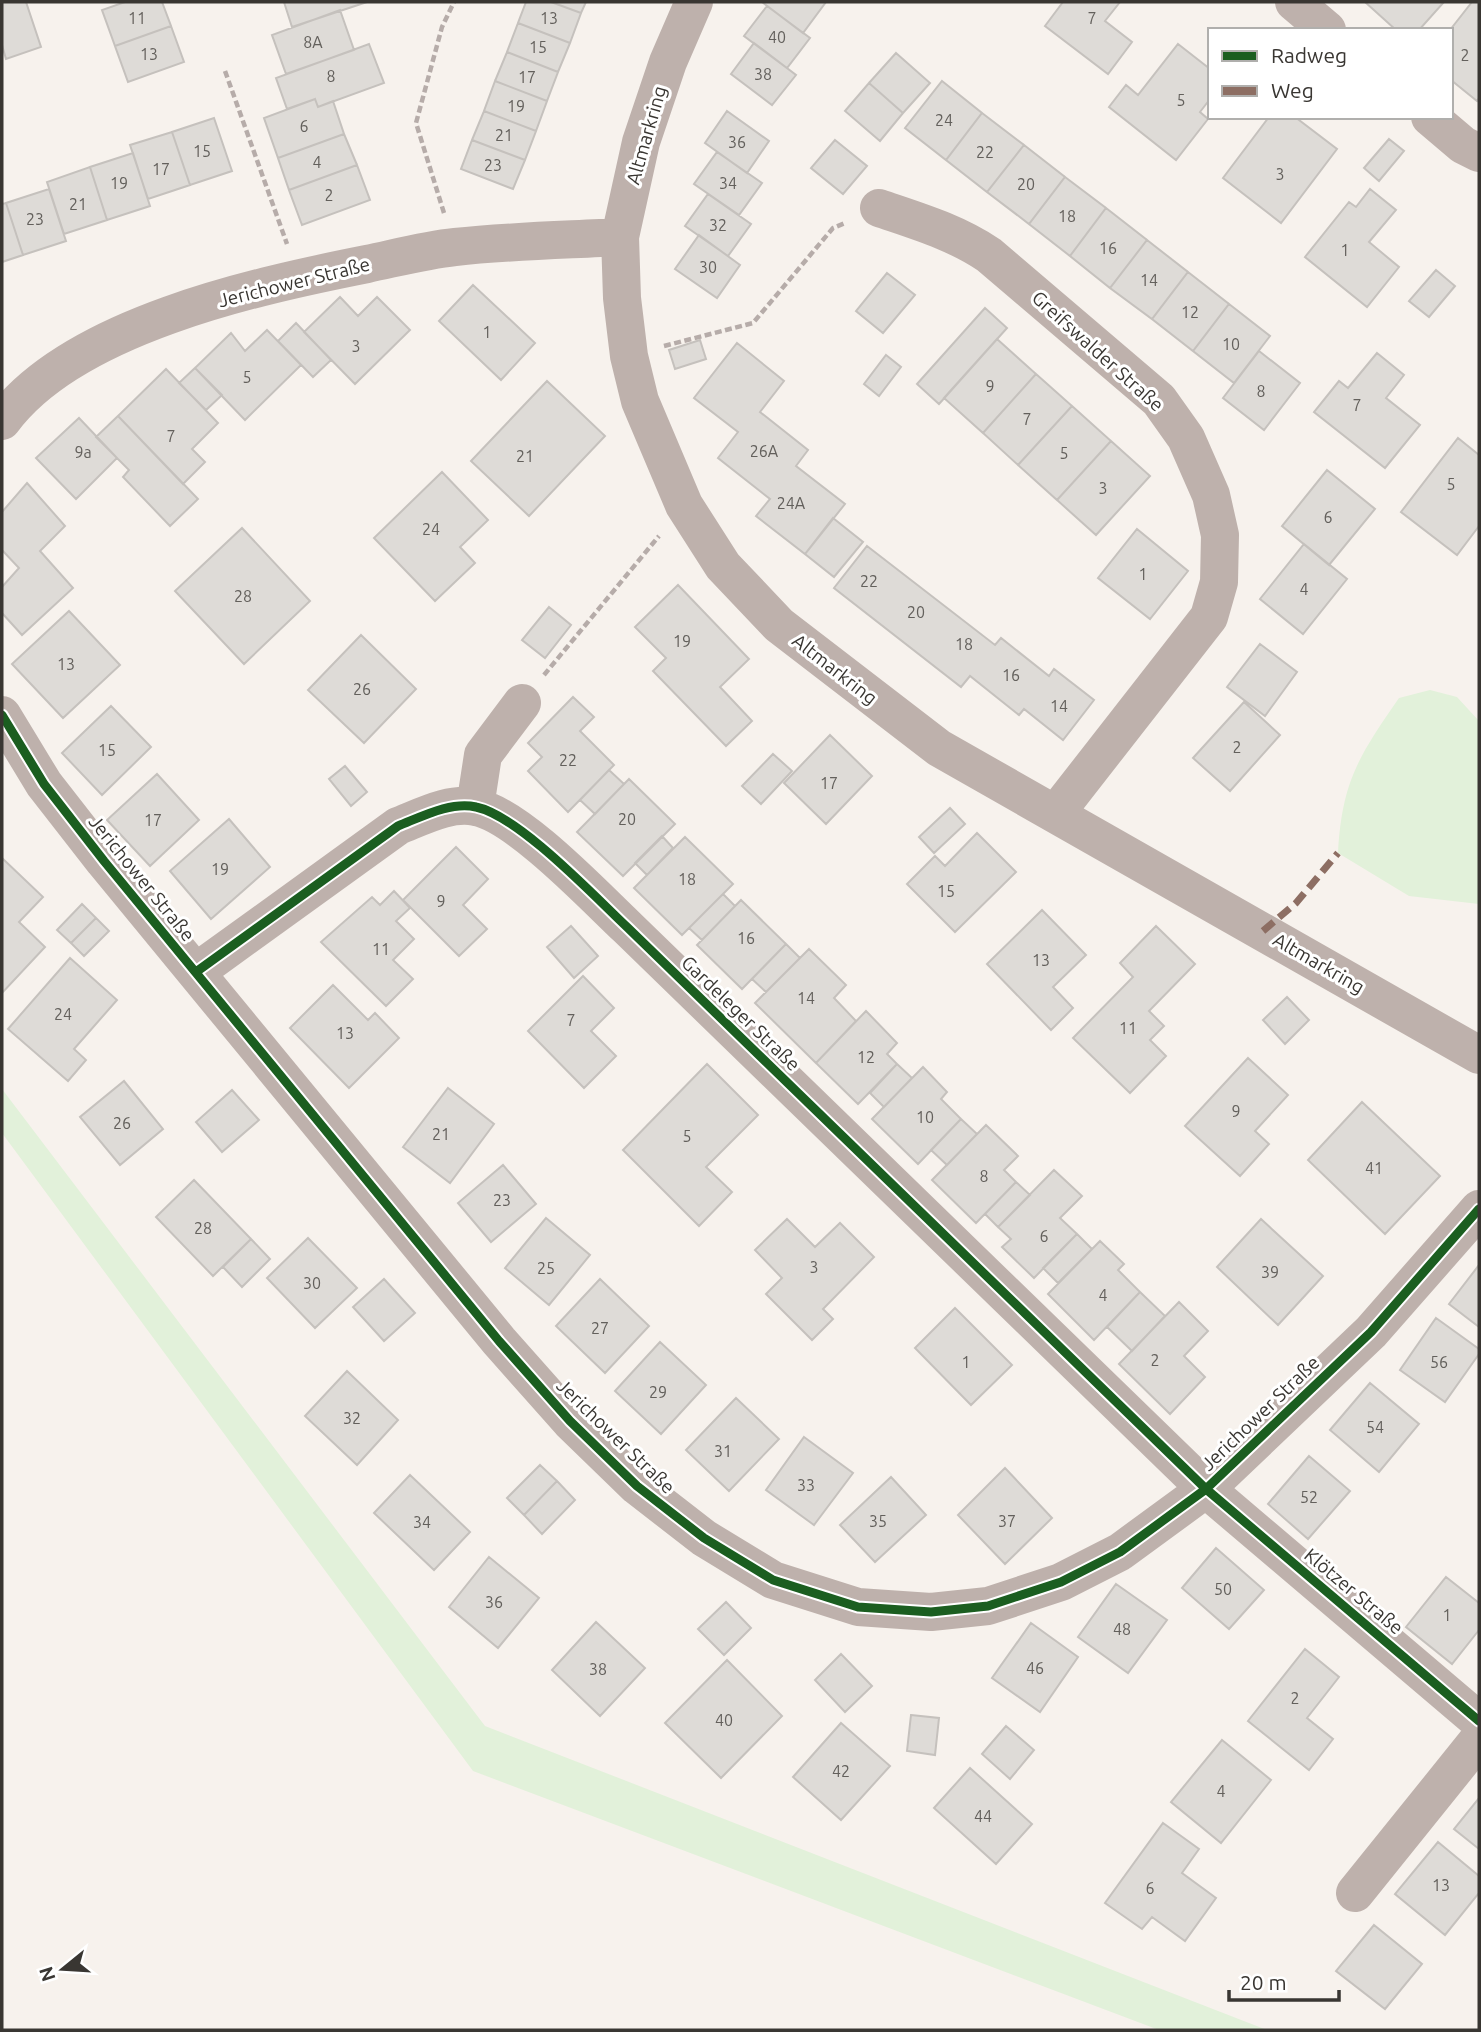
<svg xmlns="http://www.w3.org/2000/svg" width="1481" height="2032" font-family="Ubuntu,sans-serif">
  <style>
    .green { fill: #e2f1da }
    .building { fill: #dedbd7; stroke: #c5c1bd; stroke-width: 2 }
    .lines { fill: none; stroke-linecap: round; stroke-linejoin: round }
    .path { stroke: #b6aca9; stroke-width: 4.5; stroke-dasharray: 7 3.5; stroke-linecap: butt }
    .minor { stroke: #beb1ac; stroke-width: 38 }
    .quiet { stroke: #8d6e63; stroke-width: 7; stroke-dasharray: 14 7; stroke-linecap: butt }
    .cycleway-casing { stroke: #fff; stroke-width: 13 }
    .cycleway { stroke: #1b5e20; stroke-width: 9 }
    .labels { text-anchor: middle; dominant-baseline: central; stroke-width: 6; stroke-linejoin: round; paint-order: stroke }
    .number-label { font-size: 16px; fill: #63605c }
    .street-label { font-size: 19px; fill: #393632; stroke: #fff }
  </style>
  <rect width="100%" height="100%" fill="#f7f2ed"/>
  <!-- green -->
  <path class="green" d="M1430 690 1457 697 1479 721V904L1409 896 1338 853C1342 781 1359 756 1399 698Z
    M2 1089 485 1726 1267 2030H1159L473 1771 2 1133Z"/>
  <!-- building -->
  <path class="building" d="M2 2H26L41 47 6 59 2 45Z
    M125 2H162L171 26 115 46 102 10Z
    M284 2H367L292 27Z
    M526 2H551L581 13 570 43 518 23Z
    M551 2H586L581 13Z
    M762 2H826L803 33Z
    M1063 2H1120L1105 21 1132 42 1108 74 1045 26Z
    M1365 2H1444L1419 30H1396Z
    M1472 2H1479V98L1477 101 1451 80 1450 30Z
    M767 6 810 38 787 68 744 36Z
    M340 10 354 50 286 74 272 35Z
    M518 23 570 43 558 72 507 52Z
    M171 26 184 62 128 82 115 46Z
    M754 43 796 75 772 105 731 74Z
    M369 44 384 83 318 107 315 99 287 109 276 78Z
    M1178 44 1210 69V99L1200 112 1208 119 1176 160 1109 107 1126 85 1138 95Z
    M507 52 558 72 547 101 495 81Z
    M896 53 930 83 903 113 869 83Z
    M495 81 547 101 536 131 484 111Z
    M942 81 982 113 946 160 905 128Z
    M869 83 903 113 880 141 845 111Z
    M315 99 318 107 333 101 344 134 278 158 264 118Z
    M484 111 536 131 525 160 472 140Z
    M727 111 769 141 747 173 705 143Z
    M982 113 1024 145 987 192 946 160Z
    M1269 117H1295L1337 149 1281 223 1223 178Z
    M214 118 232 171 190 185 172 132Z
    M172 132 190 185 148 199 130 145Z
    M344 134 357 165 289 190 278 158Z
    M1389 139 1404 151 1379 181 1364 168Z
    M472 140 525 160 513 189 461 169Z
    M835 140 867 166 843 194 811 168Z
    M1024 145 1065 177 1029 224 987 192Z
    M717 152 762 183 739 215 694 184Z
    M133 153 150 206 107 220 90 167Z
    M357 165 370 200 302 225 289 190Z
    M90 167 107 220 64 234 47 182Z
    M1065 177 1106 208 1070 256 1029 224Z
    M49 189 66 241 23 255 6 203Z
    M1370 189 1396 210 1369 242 1399 267 1367 307 1305 257 1349 202 1356 207Z
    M708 194 751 224 728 256 685 226Z
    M6 203 23 255 2 262V204Z
    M1106 208 1147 240 1110 288 1070 256Z
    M699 235 740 265 717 298 675 269Z
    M1147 240 1188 272 1152 319 1110 288Z
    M1436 270 1455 286 1429 317 1409 301Z
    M1188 272 1229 304 1193 351 1152 319Z
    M887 273 915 295 883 333 856 311Z
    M473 285 535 343 501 380 439 321Z
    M340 297 358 316 377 297 410 330 355 384 304 332Z
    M1229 304 1270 336 1234 383 1193 351Z
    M985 308 1007 328 939 404 917 384Z
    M296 323 331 360 313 377 278 341Z
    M267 330 301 365 245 420 195 368 231 333 245 351Z
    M997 339 1036 374 983 433 944 398Z
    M700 340 706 359 675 369 669 350Z
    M737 343 784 381 760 412 808 450 796 466 845 504 805 554 756 516 770 499 718 458 738 432 694 398Z
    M1259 351 1300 383 1264 430 1223 398Z
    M1377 353 1404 375 1386 398 1420 425 1385 468 1314 412 1339 381 1348 388Z
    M886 355 901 367 879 396 864 384Z
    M195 368 222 395 206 410 179 383Z
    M166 369 218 423 192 449 205 462 183 484 118 416Z
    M1036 374 1072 406 1018 465 983 433Z
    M547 381 605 436 529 516 471 461Z
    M1072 406 1111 441 1057 500 1018 465Z
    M118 416 198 499 170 526 123 477 129 470 96 437Z
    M79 418 117 458 76 499 36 458Z
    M1458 438 1479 455V526L1457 555 1401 512Z
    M1111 441 1150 476 1096 535 1057 500Z
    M1327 470 1375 509 1329 565 1282 526Z
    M442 472 488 520 460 547 475 563 435 601 374 538Z
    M27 483 65 526 40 551 73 588 22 635 2 613V587L19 568 2 550V512Z
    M833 518 863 542 834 577 805 554Z
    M242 528 310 601 244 664 175 591Z
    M1137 529 1188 571 1150 619 1098 578Z
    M1304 544 1347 579 1303 634 1260 599Z
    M867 546 995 645 1001 638 1049 676 1054 669 1094 700 1063 740 1024 709 1019 715 970 676 961 687 834 588Z
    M678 585 749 659 720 687 752 721 726 746 653 671 666 658 635 627Z
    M549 607 571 625 545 658 522 640Z
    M69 611 120 665 63 718 12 664Z
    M361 635 416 689 364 743 308 690Z
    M1260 644 1297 672 1265 716 1227 687Z
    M573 697 594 717 580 731 614 765 568 812 528 771 542 757 528 743Z
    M1244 702 1280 735 1230 791 1193 758Z
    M111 706 151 747 102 795 62 753Z
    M830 735 872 776 826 824 784 783Z
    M773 754 792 771 761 804 742 786Z
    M345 766 367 792 351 806 329 779Z
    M609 770 624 784 595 814 580 800Z
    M157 774 199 820 150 866 107 820Z
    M629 779 675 824 623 876 577 832Z
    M950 808 965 824 934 853 919 837Z
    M229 819 270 867 211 919 170 871Z
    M977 833 1016 872 955 932 907 884 935 856 945 866Z
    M662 836 673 848 647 875 635 863Z
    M685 837 733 884 682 935 634 888Z
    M456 847 488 879 463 905 487 929 459 956 403 900Z
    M2 858 43 897 19 922 45 947 2 993Z
    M394 891 410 908 396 921 414 939 393 960 413 979 386 1006 321 942 372 897 380 905Z
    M723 894 735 906 702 940 689 928Z
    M741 900 786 944 742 989 697 945Z
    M82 904 96 918 71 943 57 930Z
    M1042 910 1086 955 1053 987 1073 1008 1051 1030 987 964Z
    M96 918 109 931 84 956 71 943Z
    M571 926 598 956 574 978 547 947Z
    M1156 926 1195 964 1149 1011 1164 1026 1150 1040 1166 1056 1130 1093 1073 1038 1133 977 1120 963Z
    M786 944 800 958 766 992 752 979Z
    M809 949 846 985 834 998 856 1021 816 1063 755 1003Z
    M70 958 117 1000 74 1049 86 1060 68 1081 8 1029Z
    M583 976 614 1008 591 1031 616 1056 584 1088 528 1031Z
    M333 985 368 1020 375 1013 399 1038 349 1088 290 1028Z
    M1287 997 1309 1020 1285 1044 1263 1020Z
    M866 1011 897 1043 887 1054 897 1064 858 1104 816 1063Z
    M1248 1058 1288 1095 1255 1131 1269 1144 1240 1176 1185 1126Z
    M707 1064 758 1115 706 1167 732 1192 699 1226 623 1150Z
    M897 1064 912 1078 884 1107 870 1093Z
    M923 1067 947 1092 941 1099 961 1119 918 1164 872 1119Z
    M124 1081 163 1129 120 1165 80 1117Z
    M448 1088 494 1124 450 1183 403 1147Z
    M232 1090 259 1120 222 1152 196 1122Z
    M1362 1102 1440 1176 1385 1234 1308 1160Z
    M961 1119 977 1134 947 1165 931 1150Z
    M986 1125 1018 1156 1004 1170 1016 1182 976 1223 932 1180Z
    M503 1165 536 1204 491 1242 458 1203Z
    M1054 1170 1082 1196 1060 1218 1077 1234 1034 1278 1002 1247 1011 1239 998 1227Z
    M194 1180 251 1239 213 1276 156 1217Z
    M1016 1182 1030 1195 998 1227 985 1214Z
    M546 1218 590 1255 549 1305 505 1268Z
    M787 1219 815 1247 840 1223 874 1257 823 1309 833 1319 812 1340 766 1294 782 1278 755 1250Z
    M1261 1219 1323 1276 1278 1325 1217 1267Z
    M1077 1234 1092 1249 1058 1283 1043 1268Z
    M308 1238 357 1288 315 1328 267 1278Z
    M251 1239 270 1259 242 1287 223 1267Z
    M1100 1241 1124 1264 1118 1270 1140 1292 1094 1340 1048 1294Z
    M1479 1265V1327L1449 1304Z
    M384 1279 415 1313 384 1341 353 1307Z
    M600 1279 649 1326 605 1373 556 1326Z
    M1140 1292 1165 1316 1132 1351 1107 1327Z
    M1179 1302 1208 1331 1184 1356 1205 1377 1170 1414 1119 1364Z
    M955 1308 1012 1365 971 1405 915 1348Z
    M1436 1318 1479 1349V1354L1445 1402 1400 1370Z
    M660 1342 706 1385 661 1434 615 1391Z
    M347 1371 398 1420 357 1465 305 1416Z
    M1370 1383 1419 1424 1379 1472 1330 1430Z
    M736 1398 779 1439 729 1491 686 1450Z
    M804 1437 853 1473 814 1525 766 1490Z
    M1309 1456 1350 1491 1308 1539 1268 1504Z
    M540 1465 557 1481 524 1515 507 1498Z
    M1005 1468 1052 1518 1005 1564 958 1515Z
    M410 1475 470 1532 434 1570 374 1513Z
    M891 1477 926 1515 875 1562 840 1525Z
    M557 1481 575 1500 542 1534 524 1515Z
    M1216 1548 1264 1590 1229 1629 1182 1588Z
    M489 1557 539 1598 498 1648 449 1607Z
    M1446 1577 1479 1603V1630L1452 1664 1406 1627Z
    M1116 1584 1167 1620 1128 1673 1078 1637Z
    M726 1602 751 1628 724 1655 698 1629Z
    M596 1622 645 1668 600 1716 552 1670Z
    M1031 1623 1078 1657 1040 1712 992 1678Z
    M1305 1649 1339 1677 1307 1718 1333 1739 1309 1770 1248 1721Z
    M841 1654 872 1686 845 1712 815 1680Z
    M727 1660 782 1716 721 1778 665 1723Z
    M911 1715 939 1718 935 1755 907 1751Z
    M841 1723 890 1766 841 1820 793 1777Z
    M1006 1726 1034 1750 1010 1779 982 1754Z
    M1222 1740 1271 1780 1221 1843 1171 1802Z
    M970 1768 1032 1824 996 1864 934 1808Z
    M1479 1798V1849L1454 1829Z
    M1163 1823 1199 1849 1182 1873 1216 1898 1185 1941 1152 1917 1142 1929 1105 1903Z
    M1438 1842 1479 1876V1893L1445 1935 1395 1894Z
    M1374 1925 1422 1964 1385 2009 1336 1971Z"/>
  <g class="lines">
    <!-- path -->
    <path class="path" d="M225 71 287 244
      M444 213 416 123 442 27 454 2
      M664 346 753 323 833 228 845 223
      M544 675 659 536"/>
    <!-- minor -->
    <path class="minor" d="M694 2 668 62 641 142 620 237 622 298 629 356 640 401 684 505 723 566 779 625 939 748 1479 1055
      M1294 2 1327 30
      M1430 117 1463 145 1479 153
      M879 208C917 221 955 232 989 255L1159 400 1186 438 1211 495 1220 535 1219 582 1209 617 1056 813
      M2 421C72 326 256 286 367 264 396 258 426 250 455 247 510 241 566 240 620 237
      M2 715 44 784 104 861 499 1341 570 1421 637 1486 704 1538 773 1580 858 1607 931 1612 988 1606 1061 1582 1120 1552 1206 1489 1371 1332 1479 1209
      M475 807 483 755 522 703
      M196 972 398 826C421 817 451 801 476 807 519 816 594 896 627 927L1206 1489 1479 1721
      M1355 1893 1479 1739"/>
    <!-- quiet -->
    <path class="quiet" d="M1263 931 1296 903 1338 853"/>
    <!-- cycleway casing -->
    <g class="cycleway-casing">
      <path id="cycleway" d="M2 715 44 784 104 861 499 1341 570 1421 637 1486 704 1538 773 1580 858 1607 931 1612 988 1606 1061 1582 1120 1552 1206 1489 1371 1332 1479 1209
        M196 972 398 826C421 817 451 801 476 807 519 816 594 896 627 927L1206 1489 1479 1721"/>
    </g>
    <!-- cycleway -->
    <use href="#cycleway" class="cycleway"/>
  </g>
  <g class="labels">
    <!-- number labels -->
    <g class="number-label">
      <text x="137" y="18">11</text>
      <text x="549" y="18">13</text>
      <text x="1092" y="18">7</text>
      <text x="777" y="37">40</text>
      <text x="313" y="42">8A</text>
      <text x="538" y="47">15</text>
      <text x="149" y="54">13</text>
      <text x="1465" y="55">2</text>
      <text x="763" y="74">38</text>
      <text x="331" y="76">8</text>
      <text x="527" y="77">17</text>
      <text x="1181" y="100">5</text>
      <text x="516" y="106">19</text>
      <text x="944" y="120">24</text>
      <text x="304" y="126">6</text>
      <text x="504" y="135">21</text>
      <text x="737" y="142">36</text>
      <text x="202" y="151">15</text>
      <text x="985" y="152">22</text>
      <text x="317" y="162">4</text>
      <text x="493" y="165">23</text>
      <text x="161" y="169">17</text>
      <text x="1280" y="174">3</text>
      <text x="119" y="183">19</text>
      <text x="728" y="183">34</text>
      <text x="1026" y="184">20</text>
      <text x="329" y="195">2</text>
      <text x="78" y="204">21</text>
      <text x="1067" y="216">18</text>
      <text x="35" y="219">23</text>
      <text x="718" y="225">32</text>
      <text x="1108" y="248">16</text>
      <text x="1345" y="250">1</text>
      <text x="708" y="267">30</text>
      <text x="1149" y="280">14</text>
      <text x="1190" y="312">12</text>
      <text x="487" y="332">1</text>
      <text x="1231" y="344">10</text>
      <text x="356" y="346">3</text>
      <text x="247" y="377">5</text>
      <text x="990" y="386">9</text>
      <text x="1261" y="391">8</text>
      <text x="1357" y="405">7</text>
      <text x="1027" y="419">7</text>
      <text x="171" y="436">7</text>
      <text x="764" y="451">26A</text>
      <text x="83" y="452">9a</text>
      <text x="1064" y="453">5</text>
      <text x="525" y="456">21</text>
      <text x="1451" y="484">5</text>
      <text x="1103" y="488">3</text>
      <text x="791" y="503">24A</text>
      <text x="1328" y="517">6</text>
      <text x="431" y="529">24</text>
      <text x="1143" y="574">1</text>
      <text x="869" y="581">22</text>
      <text x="1304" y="589">4</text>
      <text x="243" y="596">28</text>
      <text x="916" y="612">20</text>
      <text x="682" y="641">19</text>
      <text x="964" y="644">18</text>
      <text x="66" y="664">13</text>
      <text x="1011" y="675">16</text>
      <text x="362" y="689">26</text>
      <text x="1059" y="706">14</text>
      <text x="1237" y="747">2</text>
      <text x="107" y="750">15</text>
      <text x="568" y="760">22</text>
      <text x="829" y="783">17</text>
      <text x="627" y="819">20</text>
      <text x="153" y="820">17</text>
      <text x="220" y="869">19</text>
      <text x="687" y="879">18</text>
      <text x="946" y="891">15</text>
      <text x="441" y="901">9</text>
      <text x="746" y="938">16</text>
      <text x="381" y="949">11</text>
      <text x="1041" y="960">13</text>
      <text x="806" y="998">14</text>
      <text x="63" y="1014">24</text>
      <text x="571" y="1020">7</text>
      <text x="1128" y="1028">11</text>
      <text x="345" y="1033">13</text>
      <text x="866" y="1057">12</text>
      <text x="1236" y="1111">9</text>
      <text x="925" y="1117">10</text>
      <text x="122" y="1123">26</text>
      <text x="441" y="1134">21</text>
      <text x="687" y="1136">5</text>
      <text x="1374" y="1168">41</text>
      <text x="984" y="1176">8</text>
      <text x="502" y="1200">23</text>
      <text x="203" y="1228">28</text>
      <text x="1044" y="1236">6</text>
      <text x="814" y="1267">3</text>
      <text x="546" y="1268">25</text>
      <text x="1270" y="1272">39</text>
      <text x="312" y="1283">30</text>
      <text x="1103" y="1295">4</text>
      <text x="600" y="1328">27</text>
      <text x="1155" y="1360">2</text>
      <text x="966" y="1362">1</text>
      <text x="1439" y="1362">56</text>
      <text x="658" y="1392">29</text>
      <text x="352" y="1418">32</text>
      <text x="1375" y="1427">54</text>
      <text x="723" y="1451">31</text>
      <text x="806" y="1485">33</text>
      <text x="1309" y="1497">52</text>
      <text x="878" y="1521">35</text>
      <text x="1007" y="1521">37</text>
      <text x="422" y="1522">34</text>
      <text x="1223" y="1589">50</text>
      <text x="494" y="1602">36</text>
      <text x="1447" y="1615">1</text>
      <text x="1122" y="1629">48</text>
      <text x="1035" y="1668">46</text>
      <text x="598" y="1669">38</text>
      <text x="1295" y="1698">2</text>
      <text x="724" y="1720">40</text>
      <text x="841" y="1771">42</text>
      <text x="1221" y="1791">4</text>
      <text x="983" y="1816">44</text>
      <text x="1441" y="1885">13</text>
      <text x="1150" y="1888">6</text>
    </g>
    <!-- street labels -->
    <g class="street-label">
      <text transform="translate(646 135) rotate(-74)">Altmarkring</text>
      <text transform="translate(294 282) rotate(-14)">Jerichower Straße</text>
      <text transform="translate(1098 351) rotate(42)">Greifswalder Straße</text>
      <text transform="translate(835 669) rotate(38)">Altmarkring</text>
      <text transform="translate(142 878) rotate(51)">Jerichower Straße</text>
      <text transform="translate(1319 963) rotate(30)">Altmarkring</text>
      <text transform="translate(741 1013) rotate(44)">Gardeleger Straße</text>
      <text transform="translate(1260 1413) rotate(-44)">Jerichower Straße</text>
      <text transform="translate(616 1436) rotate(44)">Jerichower Straße</text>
      <text transform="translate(1354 1591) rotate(40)">Klötzer Straße</text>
    </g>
  </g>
  <!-- border -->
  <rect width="1481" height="2032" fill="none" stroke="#393632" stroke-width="7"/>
  <!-- legend -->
  <rect x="1208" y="28" width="245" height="91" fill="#ffffff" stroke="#b0afad" stroke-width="2"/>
  <rect x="1222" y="51" width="35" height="10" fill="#1b5e20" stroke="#b0afad" stroke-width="2"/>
  <text x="1271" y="63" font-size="21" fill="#393632">Radweg</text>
  <rect x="1222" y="86" width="35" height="10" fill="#8d6e63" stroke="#b0afad" stroke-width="2"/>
  <text x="1271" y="98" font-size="21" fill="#393632">Weg</text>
  <!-- north arrow -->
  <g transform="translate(63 1969) rotate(252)" stroke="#ffffff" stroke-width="5" paint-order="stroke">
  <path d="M0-5L12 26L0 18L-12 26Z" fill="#393632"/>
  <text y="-10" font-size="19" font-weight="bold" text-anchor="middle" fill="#393632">N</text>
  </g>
  <!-- scale -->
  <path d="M1229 1990v10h110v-10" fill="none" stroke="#393632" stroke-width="3.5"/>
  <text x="1240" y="1990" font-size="21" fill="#393632" stroke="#ffffff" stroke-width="5" paint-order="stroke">20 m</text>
</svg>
